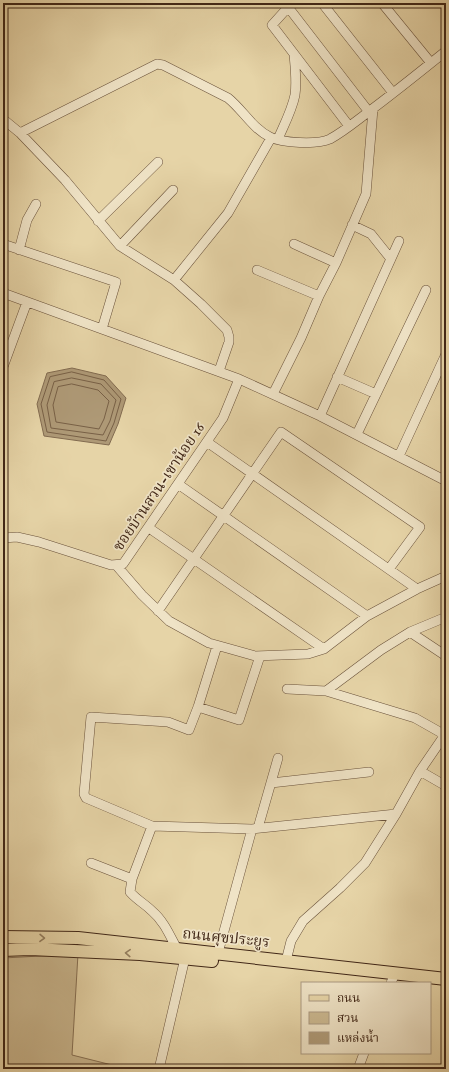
<svg xmlns="http://www.w3.org/2000/svg" width="449" height="1072" font-family="'IM FELL English','Noto Serif Thai',serif">
  <style>
    .green { fill: #cab78f; stroke: #866f53 }
    .water { fill: #ae9976; stroke: #826b50 }
    .lines { fill: none; stroke-linecap: round; stroke-linejoin: round }
    .shore { stroke: #786046; stroke-width: 1 }
    .minor-casing { stroke: #6a523b; stroke-width: 10 }
    .major-casing { stroke: #412717; stroke-width: 14 }
    .minor { stroke: #efe3c6; stroke-width: 9 }
    .major { stroke: #e6d4a7; stroke-width: 12 }
    .oneway { stroke: #947e5f }
    .labels { text-anchor: middle; dominant-baseline: central; stroke-width: 3.5; stroke-linejoin: round; paint-order: stroke }
    .street-label { font-size: 15px; fill: #412717; stroke: #efe3c6 }
  </style>
  <rect width="100%" height="100%" fill="#e6d4a7"/>
  <filter id="stains"><feTurbulence type="fractalNoise" baseFrequency=".005" numOctaves="4"/><feColorMatrix values="0 0 0 0 .2 0 0 0 0 .09 0 0 0 0 .02 0 0 0 .5 -.17"/></filter>
  <radialGradient id="worn" r=".72"><stop offset=".6" stop-color="#630" stop-opacity="0"/><stop offset="1" stop-color="#630" stop-opacity=".3"/></radialGradient>
  <!-- green -->
  <path class="green" d="M78 954 72 1055 120 1067 119 1069H3V958Z"/>
  <!-- water -->
  <path class="water" d="M72 368 106 376 126 398 118 424 109 445 44 436 37 404 47 373Z"/>
  <g class="lines">
    <!-- shore -->
    <path class="shore" d="M72 372 104 380 121 399 114 423 106 441 47 432 41 404 50 377Z
      M72 378 101 384 116 400 110 421 103 435 51 428 47 405 54 382Z
      M72 384 98 390 109 401 104 419 99 429 56 422 53 405 58 387Z"/>
    <!-- minor casing -->
    <g class="minor-casing">
      <path id="minor" d="M292 3 272 25 349 126
        M322 3 393 93
        M382 3 431 63
        M288 7 369 112
        M3 119 20 133 65 180 120 246 174 280 201 304 227 330 229 337V342L219 371
        M20 133 157 64 163 65 228 98C243 110 252 128 270 137 282 143 317 145 330 139 343 132 355 122 367 113 394 93 420 72 446 51
        M278 139C284 125 292 110 295 95 297 81 295 67 294 54
        M98 221 158 162
        M352 225 371 234 391 259
        M3 244 116 282 102 329
        M294 244 336 263
        M120 246 173 190
        M19 250 27 220 36 204
        M257 270 319 296 336 263 366 194 373 109
        M174 280 228 213 271 138
        M3 293 239 379 320 416 446 481
        M3 367 27 302
        M337 377 376 394
        M273 394 301 338 319 296
        M320 416 399 241
        M357 434 426 290
        M207 442 417 589
        M399 456 446 354
        M178 484 367 616
        M149 528 324 649
        M3 538 17 537 39 542 111 565 123 564 223 418 239 379
        M116 565 142 595 169 621 209 643 255 656 308 654 324 649 367 616 417 589 446 576
        M158 611 281 432 420 527 389 569
        M410 632 446 656
        M217 646 198 707 189 730 168 722 91 717 84 794 86 798 152 826 252 829 396 814
        M287 689 326 691 415 718 445 735
        M326 691 381 650 410 632 446 617
        M198 707 239 720 260 656
        M420 771 446 786
        M271 783 369 772
        M152 826 132 879 130 892C137 900 145 904 152 911 164 921 170 936 177 949
        M258 828 278 758
        M91 863 132 879
        M218 953 252 829
        M286 961 291 941 303 921 340 888 365 863 396 814 420 771 446 733
        M391 983 393 978
        M159 1069 185 958
        M358 1069 364 1053"/>
    </g>
    <!-- major casing -->
    <g class="major-casing">
      <path id="major" d="M3 937 78 938 446 979
        M3 950 30 949 140 954 212 961"/>
    </g>
    <!-- minor -->
    <use href="#minor" class="minor"/>
    <!-- major -->
    <use href="#major" class="major"/>
  </g>
  <!-- one-way arrows -->
  <defs><path id="oneway-chevron" d="M-2-3.5L2.5 0L-2 3.5" fill="none" stroke-width="1.6" stroke-linecap="round" stroke-linejoin="round"/></defs>
  <g class="oneway">
    <use href="#oneway-chevron" transform="translate(42 938) rotate(1)"/>
    <use href="#oneway-chevron" transform="translate(128 953) rotate(-177)"/>
  </g>
  <g class="labels">
    <!-- street labels -->
    <g class="street-label">
      <text transform="translate(159 487) rotate(-56)">ซอยบ้านสวน-เขาน้อย 16</text>
      <text transform="translate(226 938) rotate(6)">ถนนศุขประยูร</text>
    </g>
  </g>
  <!-- margin -->
  <rect width="449" height="1072" fill="none" stroke="#e6d4a7" stroke-width="16"/>
  <rect x="4" y="4" width="441" height="1064" fill="none" stroke="#412717" stroke-width="2"/>
  <rect x="8" y="8" width="433" height="1056" fill="none" stroke="#412717"/>
  <!-- legend -->
  <rect x="301" y="982" width="130" height="72" fill="#efe3c6" stroke="#a99880"/>
  <rect x="309" y="995" width="20" height="6" fill="#e6d4a7" stroke="#a99880"/>
  <text x="337" y="1002" font-size="12" fill="#412717">ถนน</text>
  <rect x="309" y="1012" width="20" height="12" fill="#cab78f" stroke="#a99880"/>
  <text x="337" y="1022" font-size="12" fill="#412717">สวน</text>
  <rect x="309" y="1032" width="20" height="12" fill="#ae9976" stroke="#a99880"/>
  <text x="337" y="1042" font-size="12" fill="#412717">แหล่งน้ำ</text>
  <rect width="100%" height="100%" filter="url(#stains)"/>
  <rect width="100%" height="100%" fill="url(#worn)"/>
</svg>
